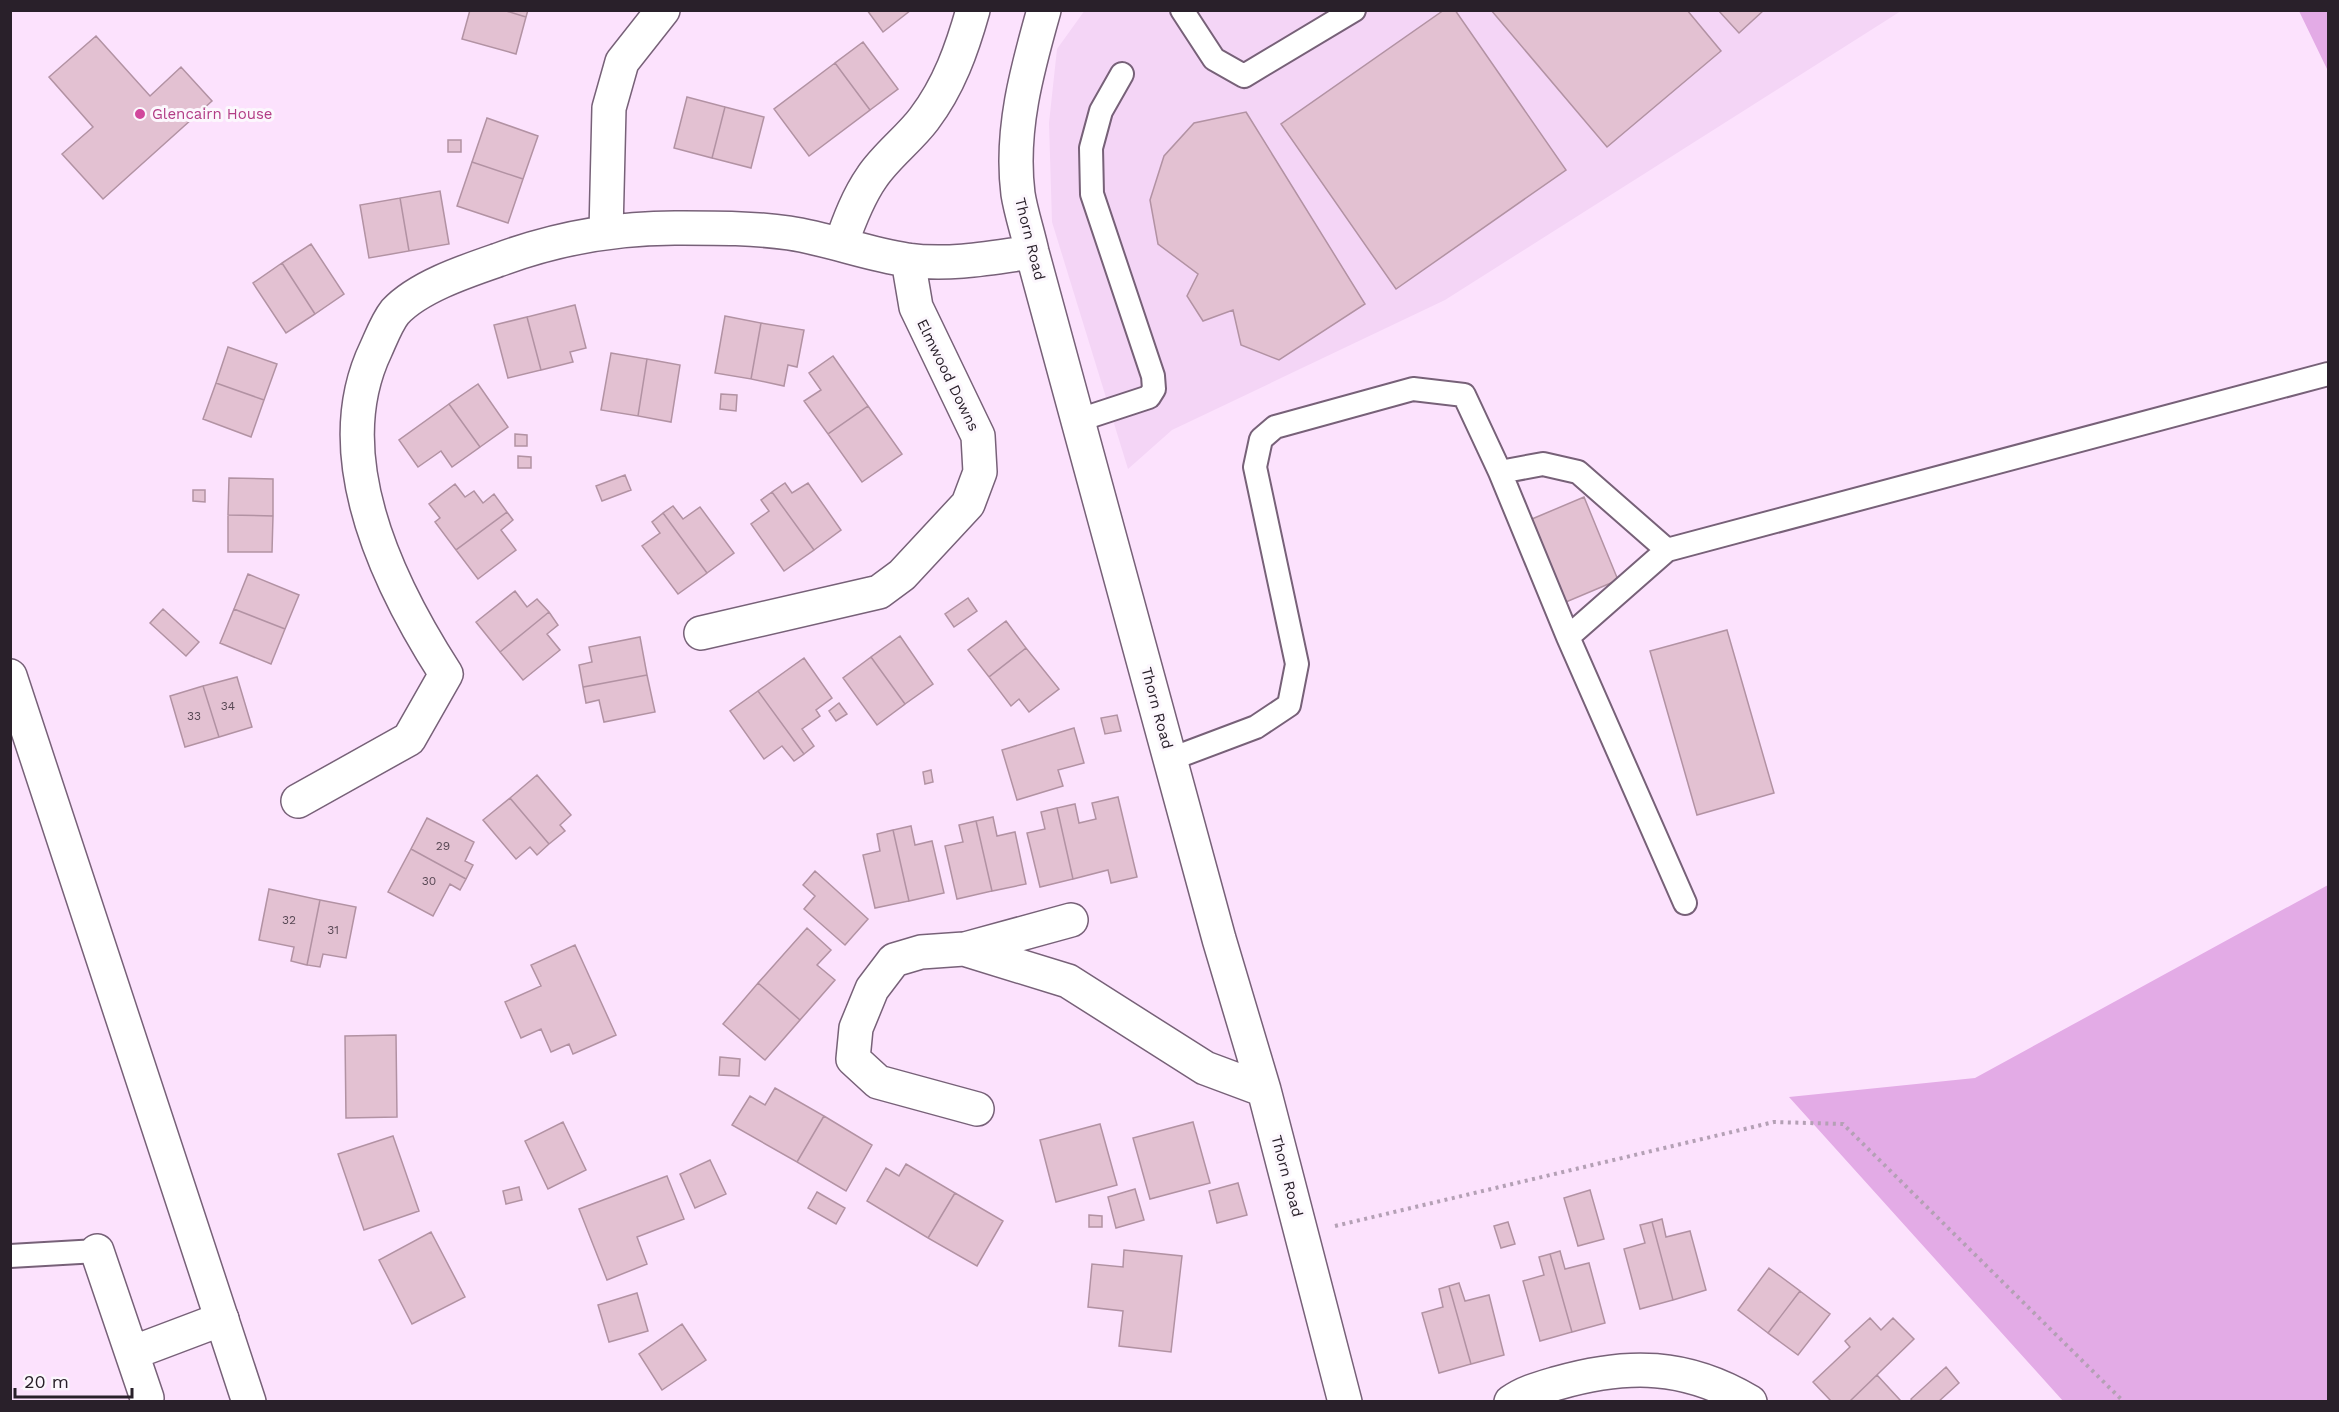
<svg xmlns="http://www.w3.org/2000/svg" width="2339" height="1412" font-family="'Work Sans',sans-serif">
  <style>
    .built { fill: #f4d5f6 }
    .green { fill: #e3abe6 }
    .building { fill: #e3c1d2; stroke: #b292a3; stroke-width: 1.5 }
    .lines { fill: none; stroke-linecap: round; stroke-linejoin: round }
    .service-casing { stroke: #776178; stroke-width: 26 }
    .minor-casing { stroke: #776178; stroke-width: 36 }
    .secondary-casing { stroke: #776178; stroke-width: 36 }
    .path { stroke: #b4a0b5; stroke-width: 4; stroke-dasharray: 3 4.5; stroke-linecap: butt }
    .service { stroke: #fff; stroke-width: 22 }
    .minor { stroke: #fff; stroke-width: 33 }
    .secondary { stroke: #fff; stroke-width: 33 }
    .hotel-dot { fill: #d1479c; stroke: #fcf7fd; stroke-width: 2 }
    .labels { text-anchor: middle; dominant-baseline: central; stroke-width: 6; stroke-linejoin: round; paint-order: stroke }
    .number-label { font-size: 12px; fill: #584854 }
    .hotel-label { font-size: 15px; fill: #b23c85; stroke: #fcf7fd; text-anchor: start }
    .street-label { font-size: 15px; fill: #29202a; stroke: #fcf7fd }
  </style>
  <rect width="100%" height="100%" fill="#fce2fd"/>
  <!-- built -->
  <path class="built" d="M1085 10 1901 11 1445 300 1172 430 1128 469 1052 222 1049 123 1057 49Z"/>
  <!-- green -->
  <path class="green" d="M2299 11H2328V71Z
    M2328 885V1401H2063L1789 1097 1975 1078Z"/>
  <!-- building -->
  <path class="building" d="M470 10H503L526 17 516 54 462 39Z
    M503 10H528L526 17Z
    M867 10H911L883 32Z
    M1444 10H1455L1566 170 1396 289 1281 124Z
    M1491 10H1687L1721 51 1607 147Z
    M1718 10H1764L1739 33Z
    M96 36 150 96 181 67 212 101 103 199 62 154 93 127 49 77Z
    M863 42 898 89 870 110 835 63Z
    M835 63 870 110 809 156 774 109Z
    M687 97 725 107 712 158 674 148Z
    M725 107 764 117 751 168 712 158Z
    M1246 112 1365 304 1279 360 1241 345 1233 310 1203 321 1187 296 1198 274 1158 244 1150 200 1164 156 1194 123Z
    M487 118 538 136 523 179 472 162Z
    M448 140H461V152H448Z
    M472 162 523 179 508 223 457 206Z
    M440 191 449 244 409 251 400 198Z
    M400 198 409 251 369 258 360 205Z
    M311 244 344 294 315 314 282 263Z
    M282 263 315 314 286 333 253 283Z
    M575 305 586 348 570 352 573 362 541 370 527 317Z
    M725 316 761 323 751 379 715 373Z
    M527 317 541 370 508 378 494 325Z
    M761 323 804 330 797 367 788 365 784 386 751 379Z
    M228 347 277 364 264 400 216 383Z
    M611 353 647 359 638 416 601 410Z
    M833 356 868 406 828 434 804 401 821 390 809 373Z
    M647 359 680 365 671 422 638 416Z
    M216 383 264 400 251 437 203 419Z
    M478 384 508 427 480 447 449 404Z
    M721 394 737 395 736 411 720 409Z
    M449 404 480 447 452 467 441 451 418 467 399 440Z
    M868 406 902 454 862 482 828 434Z
    M515 434 527 435V446H515Z
    M518 456 531 457V468H518Z
    M625 475 631 490 602 501 596 486Z
    M229 478 273 479V516L228 515Z
    M785 483 792 493 808 483 841 530 814 550 772 492Z
    M455 484 465 497 474 491 483 503 494 494 507 512 456 550 435 522 440 518 429 504Z
    M193 490H205V502L193 501Z
    M772 492 814 550 784 571 751 524 769 511 761 500Z
    M1584 497 1618 580 1566 602 1532 519Z
    M673 506 683 519 700 507 734 553 707 573 663 513Z
    M507 512 513 520 501 530 516 550 478 579 456 550Z
    M663 513 707 573 678 594 642 546 660 533 652 522Z
    M228 515 273 516 272 552H228Z
    M248 574 299 595 285 629 234 609Z
    M515 591 527 607 537 599 549 612 500 652 476 622Z
    M968 598 977 611 954 627 945 614Z
    M163 609 199 642 186 656 150 623Z
    M234 609 285 629 271 664 220 643Z
    M549 612 558 625 547 634 560 650 523 680 500 652Z
    M1006 621 1026 648 989 677 968 650Z
    M1727 630 1774 793 1697 815 1650 651Z
    M900 636 933 684 905 704 871 657Z
    M640 637 647 675 583 687 579 665 592 662 589 647Z
    M1026 648 1059 689 1029 712 1019 699 1011 706 989 677Z
    M871 657 905 704 877 725 843 678Z
    M804 658 832 698 816 710 820 716 802 729 814 746 804 754 758 691Z
    M647 675 655 712 604 722 599 700 586 703 583 687Z
    M237 677 252 727 219 737 203 686Z
    M203 686 219 737 185 747 170 696Z
    M758 691 804 754 794 761 782 746 764 759 730 711Z
    M839 703 847 714 836 721 829 711Z
    M1117 715 1121 731 1105 734 1101 718Z
    M1074 728 1084 763 1058 770 1063 786 1017 800 1002 750Z
    M931 770 933 782 925 784 923 772Z
    M537 775 571 815 560 825 565 831 549 844 510 798Z
    M1118 797 1137 877 1111 883 1108 870 1073 879 1057 808 1075 804 1079 823 1096 819 1092 803Z
    M510 798 549 844 537 855 530 847 516 859 483 820Z
    M1057 808 1073 879 1040 887 1027 833 1045 829 1041 812Z
    M993 817 997 836 1015 832 1026 884 992 891 976 821Z
    M427 818 474 842 465 861 473 865 466 879 411 849Z
    M976 821 992 891 957 899 945 846 963 842 959 825Z
    M911 826 915 845 932 841 944 893 909 901 893 830Z
    M893 830 909 901 875 908 863 855 880 851 877 834Z
    M411 849 466 879 460 890 450 884 433 916 388 892Z
    M815 871 868 919 845 945 804 909 815 896 803 885Z
    M269 889 320 900 307 965 291 961 294 947 259 940Z
    M320 900 356 907 346 958 323 954 320 967 307 965Z
    M807 928 831 950 817 965 835 980 800 1020 758 983Z
    M575 945 616 1035 573 1054 569 1044 551 1052 541 1029 521 1038 505 1002 541 986 531 965Z
    M758 983 800 1020 765 1060 723 1024Z
    M396 1035 397 1117 346 1118 345 1036Z
    M720 1057 740 1059 739 1076 719 1075Z
    M775 1088 824 1116 797 1162 732 1125 750 1096 765 1105Z
    M824 1116 872 1145 846 1191 797 1162Z
    M563 1122 586 1170 548 1189 525 1141Z
    M1193 1122 1210 1183 1150 1199 1133 1138Z
    M1100 1124 1117 1185 1056 1202 1040 1140Z
    M393 1136 419 1211 364 1230 338 1154Z
    M710 1160 726 1194 695 1208 680 1174Z
    M906 1164 955 1193 928 1238 867 1201 886 1168 899 1176Z
    M667 1176 684 1219 637 1237 647 1264 607 1280 579 1209Z
    M1238 1183 1247 1215 1217 1223 1209 1191Z
    M519 1187 522 1200 506 1204 503 1191Z
    M1135 1189 1144 1220 1116 1228 1108 1197Z
    M1590 1190 1604 1239 1578 1246 1564 1198Z
    M817 1192 845 1208 836 1224 808 1208Z
    M955 1193 1003 1221 977 1266 928 1238Z
    M1089 1215 1102 1216V1227H1089Z
    M1662 1219 1666 1237 1690 1231 1706 1290 1673 1300 1652 1222Z
    M1508 1222 1515 1244 1501 1248 1494 1226Z
    M1652 1222 1673 1300 1640 1309 1624 1249 1645 1243 1640 1225Z
    M431 1232 465 1297 412 1324 379 1260Z
    M1124 1250 1182 1256 1171 1352 1119 1346 1123 1311 1088 1307 1092 1264 1123 1267Z
    M1560 1251 1565 1269 1589 1263 1605 1323 1572 1332 1550 1254Z
    M1550 1254 1572 1332 1540 1341 1523 1281 1544 1275 1539 1257Z
    M1769 1268 1800 1291 1768 1333 1738 1310Z
    M1459 1283 1465 1301 1489 1295 1504 1355 1471 1364 1449 1286Z
    M1449 1286 1471 1364 1439 1373 1422 1313 1443 1307 1439 1289Z
    M1800 1291 1830 1314 1798 1355 1768 1333Z
    M637 1293 648 1331 609 1342 598 1305Z
    M1870 1318 1881 1330 1893 1318 1914 1339 1849 1402H1832L1813 1382 1850 1347 1845 1341Z
    M682 1324 706 1360 662 1390 639 1354Z
    M1946 1367 1959 1383 1938 1402H1913L1911 1399Z
    M1877 1375 1900 1400 1898 1402H1849Z"/>
  <g class="lines">
    <!-- service casing -->
    <g class="service-casing">
      <path id="service" d="M1182 10 1214 59 1244 76 1354 10
        M1079 420 1149 397 1154 389 1153 376 1092 194 1091 148 1101 111 1122 74
        M1500 472 1543 464 1578 472 1667 550
        M1568 637 1667 550 2328 374
        M1171 759 1256 727 1289 705 1297 664 1255 467 1261 439 1275 427 1413 389 1464 395 1500 472 1568 637 1685 903
        M10 1256 97 1251"/>
    </g>
    <!-- minor casing -->
    <g class="minor-casing">
      <path id="minor" d="M1044 10C1027 70 1010 131 1018 194 1021 213 1028 233 1032 252L1219 939 1264 1090 1345 1402
        M606 232 609 108 622 62 663 10
        M841 244C849 221 858 197 872 177 886 156 909 139 924 119 949 86 962 49 973 10
        M701 633 879 592 902 575 968 504 980 472 978 436 916 307 908 260
        M298 801 409 739 446 674C388 584 325 455 376 349 381 338 387 322 395 312 418 287 466 271 498 260 557 238 620 227 683 228 718 228 754 228 789 233 829 239 867 254 907 260 948 266 991 258 1032 252
        M965 949 1071 920
        M977 1109 878 1082 853 1059 856 1028 872 989 894 960 921 952 964 949 1068 981 1205 1068 1264 1090
        M97 1251 147 1398
        M132 1353 222 1319
        M1511 1402C1525 1392 1541 1388 1558 1383 1628 1363 1686 1364 1750 1402"/>
    </g>
    <!-- secondary casing -->
    <g class="secondary-casing">
      <path id="secondary" d="M10 676 249 1402"/>
    </g>
    <!-- path -->
    <path class="path" d="M1335 1226 1774 1122 1843 1124 2124 1402"/>
    <!-- service -->
    <use href="#service" class="service"/>
    <!-- minor -->
    <use href="#minor" class="minor"/>
    <!-- secondary -->
    <use href="#secondary" class="secondary"/>
  </g>
  <!-- markers -->
  <circle class="hotel-dot" cx="140" cy="114" r="6"/>
  <g class="labels">
    <!-- number labels -->
    <g class="number-label">
      <text x="228" y="706">34</text>
      <text x="194" y="716">33</text>
      <text x="443" y="846">29</text>
      <text x="429" y="881">30</text>
      <text x="289" y="920">32</text>
      <text x="333" y="930">31</text>
    </g>
    <!-- hotel labels -->
    <g class="hotel-label">
      <text x="152" y="114">Glencairn House</text>
    </g>
    <!-- street labels -->
    <g class="street-label">
      <text transform="translate(1030 239) rotate(76)">Thorn Road</text>
      <text transform="translate(948 375) rotate(64)">Elmwood Downs</text>
      <text transform="translate(1157 708) rotate(75)">Thorn Road</text>
      <text transform="translate(1287 1176) rotate(75)">Thorn Road</text>
    </g>
  </g>
  <!-- border -->
  <rect width="2339" height="1412" fill="none" stroke="#29202a" stroke-width="24"/>
  <!-- scale -->
  <path d="M15 1388v9h117v-9" fill="none" stroke="#29202a" stroke-width="3"/>
  <text x="24" y="1388" font-size="18" fill="#29202a" stroke="#fcf7fd" stroke-width="4.5" paint-order="stroke">20 m</text>
</svg>
